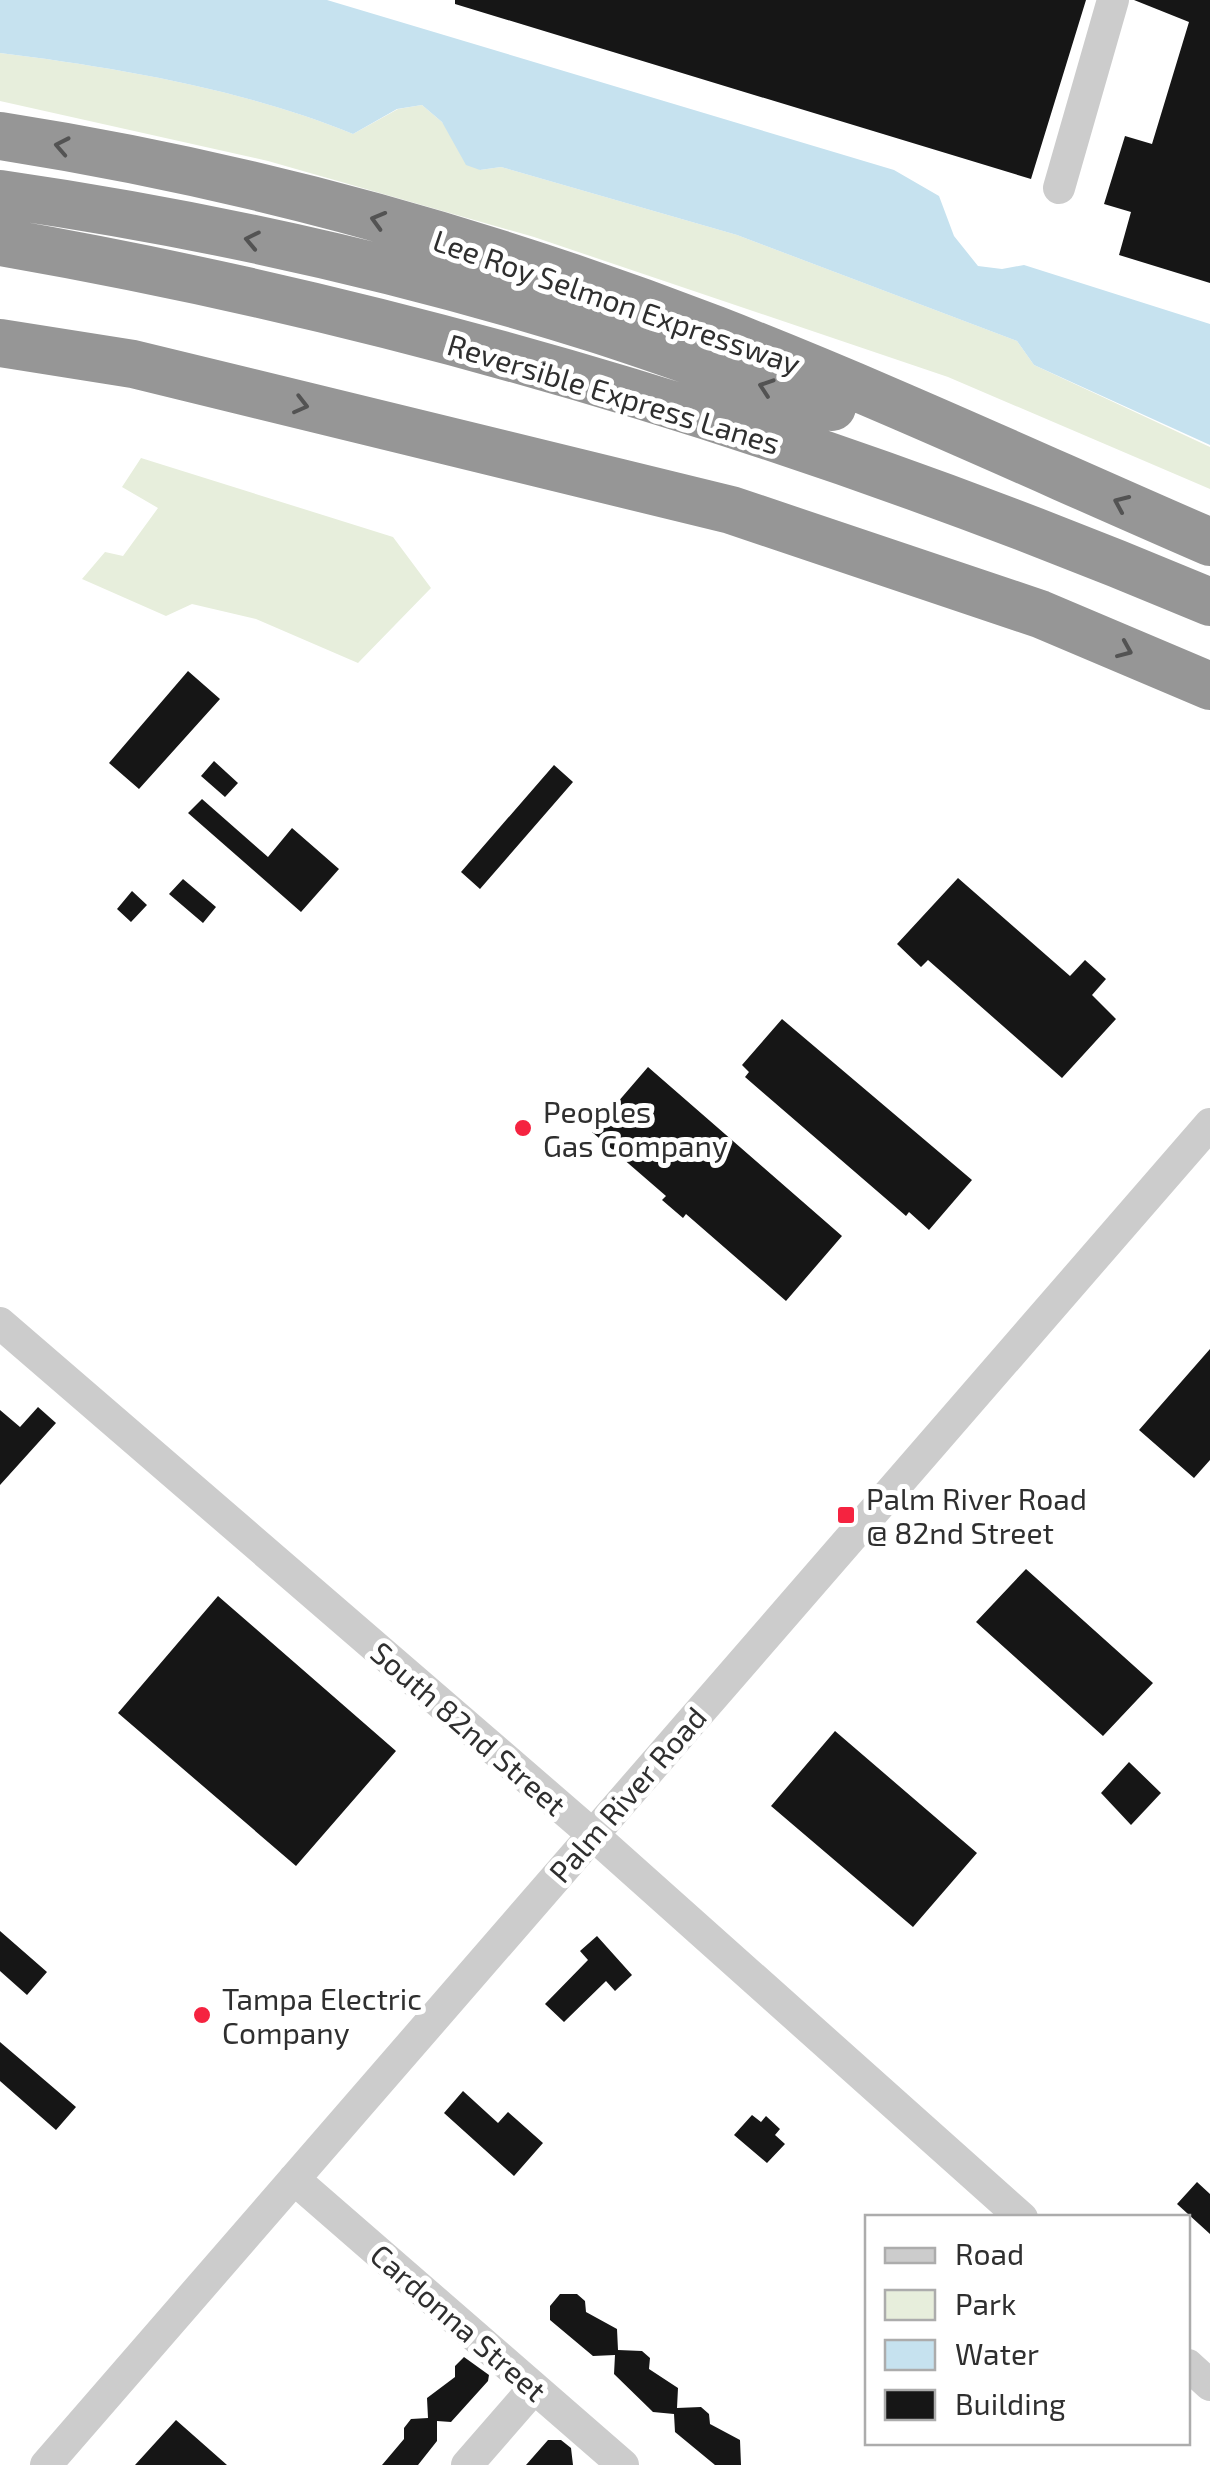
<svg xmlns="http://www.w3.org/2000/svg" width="1210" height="2465" font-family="'Exo 2',sans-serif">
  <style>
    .green { fill: #e7eedc }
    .water { fill: #c6e2ef }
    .building { fill: #161616 }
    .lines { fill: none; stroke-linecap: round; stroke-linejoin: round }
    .minor { stroke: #ccc; stroke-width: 32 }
    .highway { stroke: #969696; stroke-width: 48 }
    .oneway { stroke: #535353 }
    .poi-dot { fill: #f52340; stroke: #fff; stroke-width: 4 }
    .labels { text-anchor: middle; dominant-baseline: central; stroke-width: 10; stroke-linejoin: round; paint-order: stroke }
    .street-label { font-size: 30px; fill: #2f2f2f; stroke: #fff }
    .poi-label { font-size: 30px; fill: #2f2f2f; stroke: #fff; text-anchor: start }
  </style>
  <rect width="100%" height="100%" fill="#fff"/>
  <!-- green -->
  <path class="green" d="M0 53C114 67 247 90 353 134L398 109 422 105 442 122 480 170 501 167 737 235 1017 341 1034 365 1210 447V489L948 377 534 237 268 161 0 101Z
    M141 458 393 537 431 588 358 663 256 619 192 604 166 616 82 579 105 552 123 556 158 508 122 487Z"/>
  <!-- water -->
  <path class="water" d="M0 0H327L894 170 939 196 954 236 978 266 1002 269 1024 265 1210 324V445L1034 365 1017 341 737 235 501 167 480 170 466 165 442 122 422 105 397 109 353 134C247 90 114 67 0 53Z"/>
  <!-- building -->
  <path class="building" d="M455 0H1086L1031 179 455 4Z
    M1134 0H1210V283L1119 255 1131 212 1104 204 1125 136 1152 144 1189 22Z
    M188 671 220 699 139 789 109 763Z
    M214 761 238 783 225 797 201 776Z
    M554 765 573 782 480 889 461 872Z
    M202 799 268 857 292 828 339 869 301 912 188 813Z
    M958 878 1070 976 1085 960 1106 979 1092 995 1116 1019 1062 1078 928 960 921 967 897 944Z
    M183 879 216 907 203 923 169 894Z
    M132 891 147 905 131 922 117 909Z
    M782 1019 972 1180 929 1230 909 1212 906 1216 745 1077 749 1072 742 1065Z
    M648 1067 842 1236 786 1301 686 1214 683 1218 662 1200 666 1196 592 1132Z
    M1210 1349V1460L1194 1478 1139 1430Z
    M38 1407 56 1423 0 1485V1410L20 1427Z
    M1026 1569 1153 1683 1103 1736 976 1622Z
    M218 1596 396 1751 296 1866 118 1713Z
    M835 1731 977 1853 913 1927 771 1806Z
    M1129 1762 1161 1793 1131 1825 1101 1793Z
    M0 1931 47 1972 27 1995 0 1971Z
    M597 1936 632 1975 615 1991 606 1981 564 2022 545 2004 588 1960 580 1951Z
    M0 2042 76 2107 56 2130 0 2081Z
    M463 2091 498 2123 508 2112 543 2143 514 2176 444 2113Z
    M752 2115 761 2122 766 2116 780 2129 775 2135 785 2144 767 2163 734 2135Z
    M1197 2182 1210 2194V2234L1177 2204Z
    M560 2294H577L585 2301 586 2312 617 2329 618 2350 642 2351 650 2358 649 2369 678 2388 677 2408 701 2407 709 2414 710 2424 740 2440 741 2465H715L675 2432 674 2414 653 2412 614 2374 615 2355 593 2356 550 2320V2306Z
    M464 2357 489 2375 488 2381 451 2422 437 2421V2441L418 2465H382L404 2439V2428L411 2419 428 2418 427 2398 455 2377V2366Z
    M176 2420 227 2465H135Z
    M548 2440H561L571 2448 573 2465H526Z"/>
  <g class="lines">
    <!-- minor -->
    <path class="minor" d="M1059 188 1113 0
      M0 1323 592 1834 1022 2218
      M294 2179 623 2465
      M1188 2365 1210 2385
      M46 2465 1210 1124
      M467 2465 534 2388"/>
    <!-- highway -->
    <path class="highway" d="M0 136C243 174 486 241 716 330 883 395 1046 471 1210 542
      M0 194C200 223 400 267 594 328 673 353 752 384 832 407
      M0 242C414 314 823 439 1210 602
      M0 343 133 364 731 510 1040 614 1210 686"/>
  </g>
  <!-- one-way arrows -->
  <defs><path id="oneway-chevron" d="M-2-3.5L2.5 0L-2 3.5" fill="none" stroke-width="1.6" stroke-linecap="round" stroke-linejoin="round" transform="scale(2.5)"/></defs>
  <g class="oneway">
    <use href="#oneway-chevron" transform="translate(62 146) rotate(-169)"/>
    <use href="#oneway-chevron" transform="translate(378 220) rotate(-164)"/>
    <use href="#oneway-chevron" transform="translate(252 240) rotate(-168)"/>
    <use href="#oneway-chevron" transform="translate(766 387) rotate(-161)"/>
    <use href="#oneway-chevron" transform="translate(301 405) rotate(14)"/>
    <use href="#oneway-chevron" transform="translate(1121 503) rotate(-156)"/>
    <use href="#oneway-chevron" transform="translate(1125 650) rotate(23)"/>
  </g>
  <!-- markers -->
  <g class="poi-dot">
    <circle cx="523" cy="1128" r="10"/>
    <rect x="836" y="1505" width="20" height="20" rx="5"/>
    <circle cx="202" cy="2015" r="10"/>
  </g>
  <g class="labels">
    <!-- street labels -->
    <g class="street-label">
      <text transform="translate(617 301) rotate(19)">Lee Roy Selmon Expressway</text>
      <text transform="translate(614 393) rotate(17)">Reversible Express Lanes</text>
      <text transform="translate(469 1728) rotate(41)">South 82nd Street</text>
      <text transform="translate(627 1794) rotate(-49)">Palm River Road</text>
      <text transform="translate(459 2322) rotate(41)">Cardonna Street</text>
    </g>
    <!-- poi labels -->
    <g class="poi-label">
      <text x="543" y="1111">Peoples<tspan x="543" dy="34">Gas Company</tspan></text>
      <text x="866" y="1498">Palm River Road<tspan x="866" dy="34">@ 82nd Street</tspan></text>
      <text x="222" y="1998">Tampa Electric<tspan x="222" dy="34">Company</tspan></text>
    </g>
  </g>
  <!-- legend -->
  <rect x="865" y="2215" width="325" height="230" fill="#ffffff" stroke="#acacac" stroke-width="2.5"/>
  <rect x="885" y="2248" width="50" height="15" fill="#cccccc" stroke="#acacac" stroke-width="2.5"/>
  <text x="955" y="2265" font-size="30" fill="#2f2f2f">Road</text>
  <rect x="885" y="2290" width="50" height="30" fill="#e7eedc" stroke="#acacac" stroke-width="2.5"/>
  <text x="955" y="2315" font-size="30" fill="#2f2f2f">Park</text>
  <rect x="885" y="2340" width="50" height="30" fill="#c6e2ef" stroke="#acacac" stroke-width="2.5"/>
  <text x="955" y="2365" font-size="30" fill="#2f2f2f">Water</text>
  <rect x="885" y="2390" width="50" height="30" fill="#161616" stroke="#acacac" stroke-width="2.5"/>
  <text x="955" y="2415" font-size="30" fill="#2f2f2f">Building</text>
</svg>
